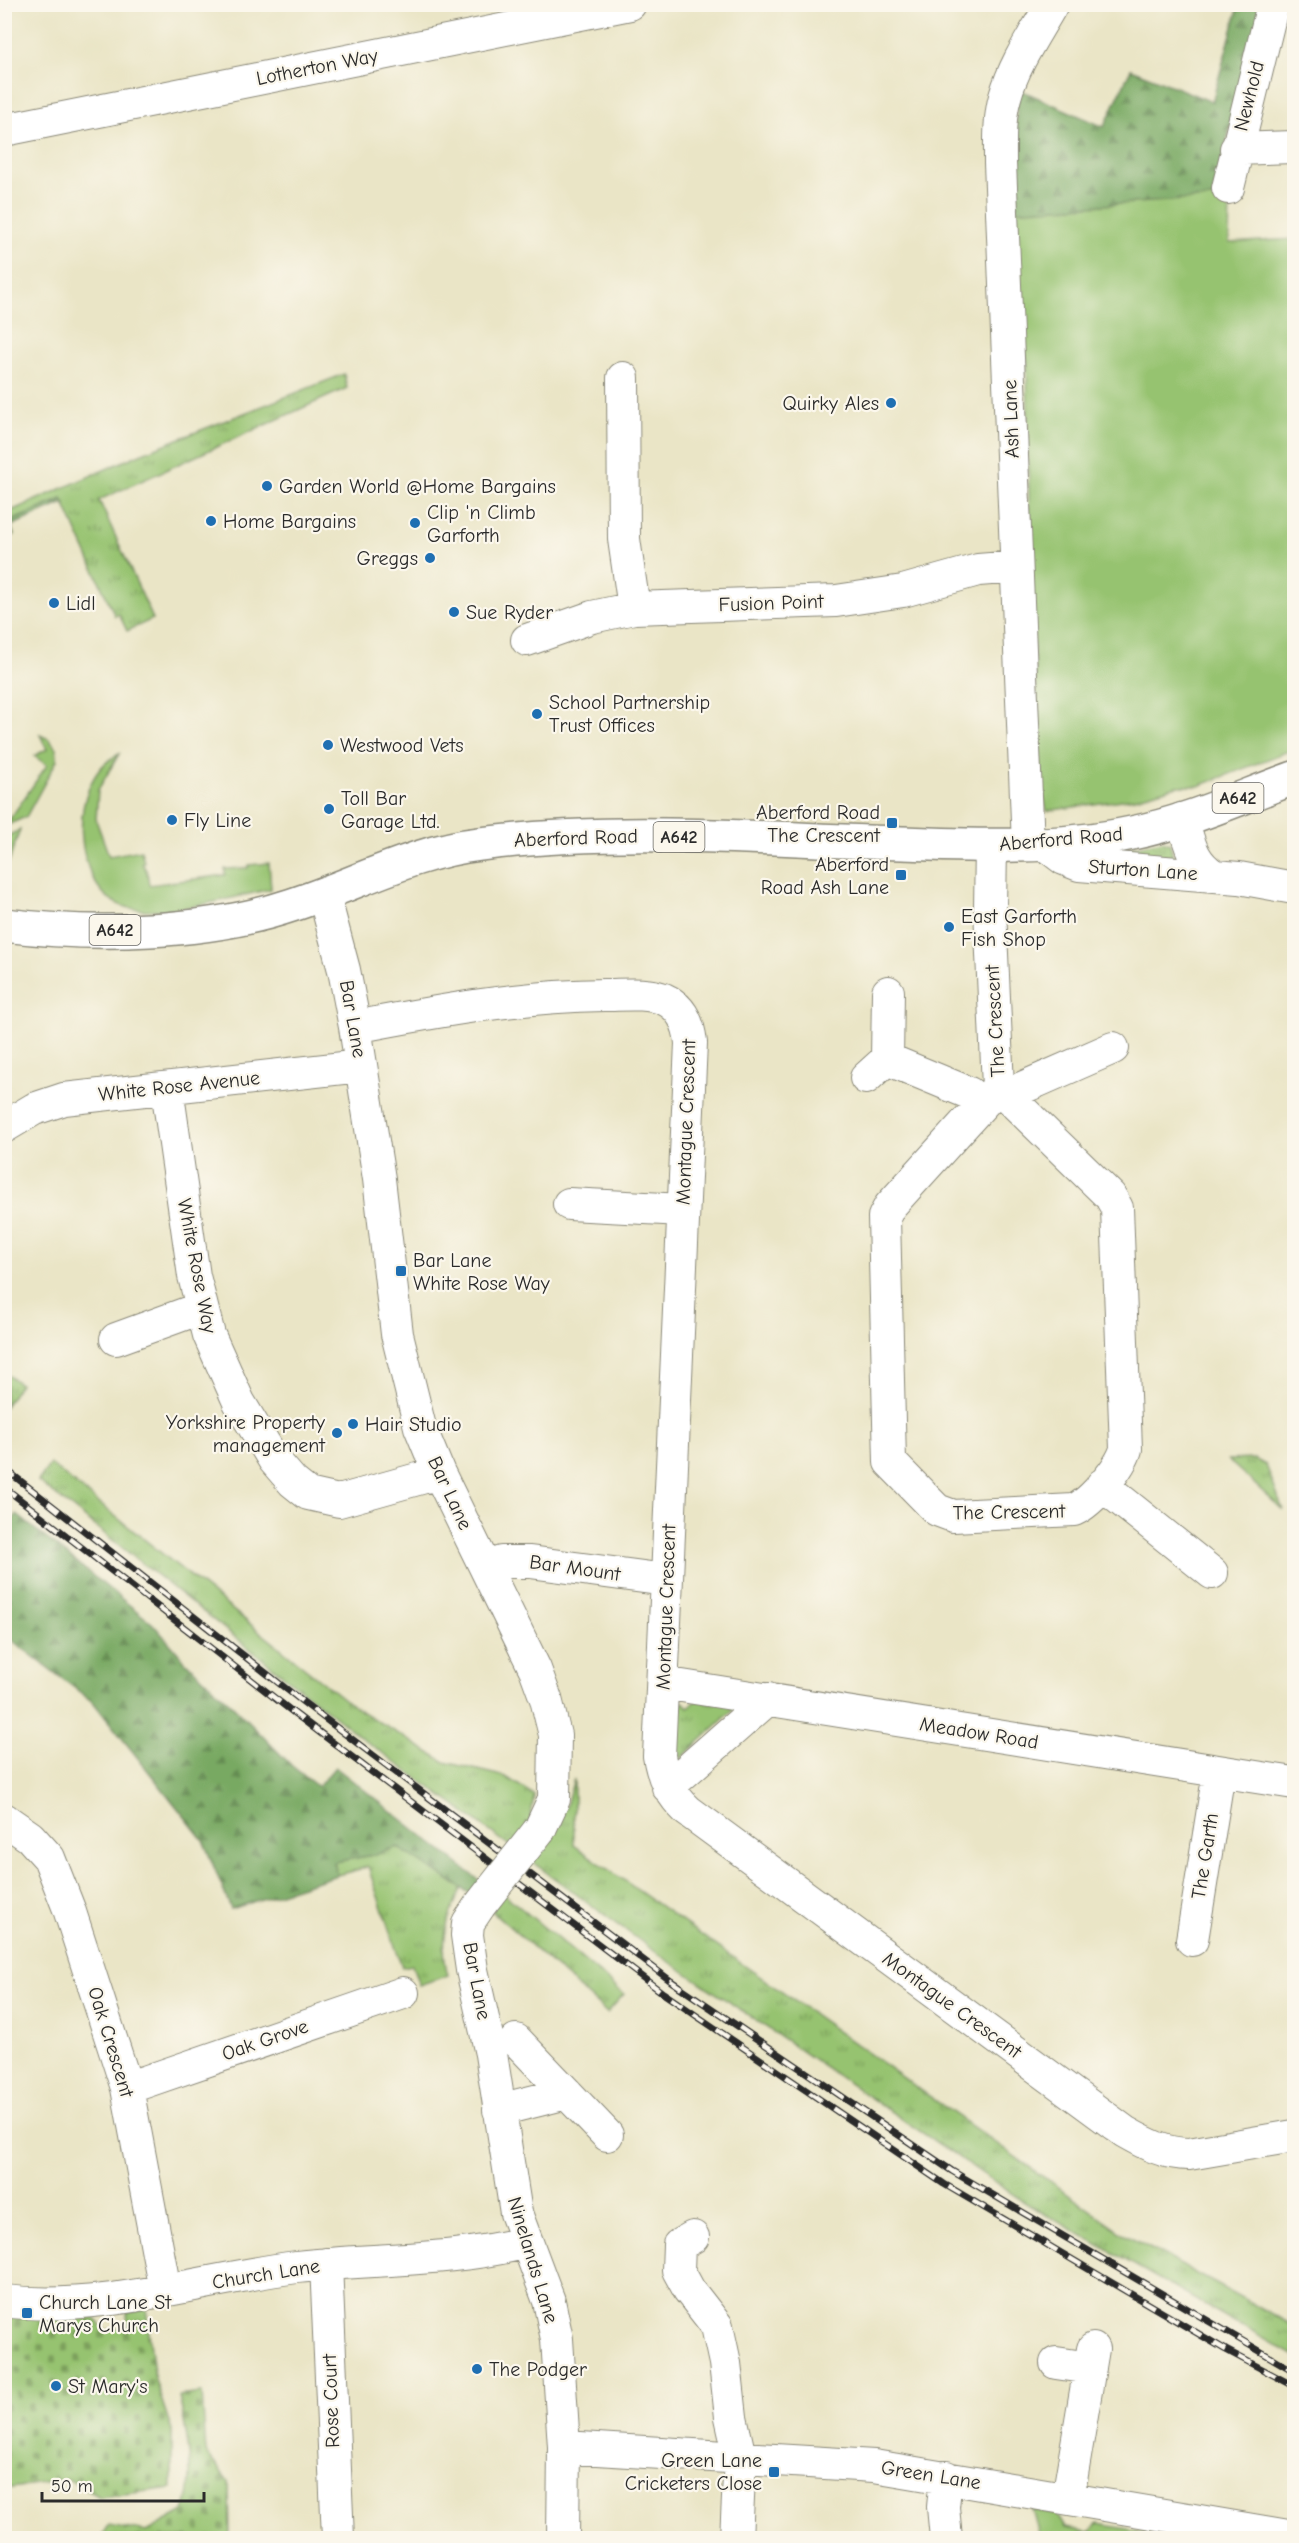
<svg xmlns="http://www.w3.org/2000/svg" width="1299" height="2543" font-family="'Comic Neue',sans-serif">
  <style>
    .grass { fill: url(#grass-tufts); stroke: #60774e; stroke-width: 1.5 }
    .forest { fill: url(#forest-firs); stroke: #526a46; stroke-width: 1.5 }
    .cemetery { fill: url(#cemetery-stones); stroke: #60774e; stroke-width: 1.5 }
    .green { fill: #96c370; stroke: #60774e; stroke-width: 1.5 }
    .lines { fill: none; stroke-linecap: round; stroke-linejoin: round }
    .minor-casing { stroke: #8a8878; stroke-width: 34 }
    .major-casing { stroke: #8a8878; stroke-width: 36 }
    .minor { stroke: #fff; stroke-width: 32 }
    .major { stroke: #fff; stroke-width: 33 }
    .rail-casing { stroke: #2b2b2b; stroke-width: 7 }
    .rail { stroke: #fbf7ec; stroke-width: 4.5; stroke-dasharray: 14; stroke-linecap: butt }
    .minor-bridge-casing { stroke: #8a8878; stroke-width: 34; stroke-linecap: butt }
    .minor-bridge { stroke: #fff; stroke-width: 32 }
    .poi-dot { fill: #1f6fb2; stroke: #fbf7ec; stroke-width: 2 }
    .labels { text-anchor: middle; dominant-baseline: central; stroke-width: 4.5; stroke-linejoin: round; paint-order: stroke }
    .shield { fill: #fbf7ec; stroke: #696865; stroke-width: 1.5 }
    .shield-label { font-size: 18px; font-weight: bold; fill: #2b2b2b }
    .street-label { font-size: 20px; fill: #2b2b2b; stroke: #fbf7ec }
    .poi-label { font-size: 20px; fill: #2b2b2b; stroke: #fbf7ec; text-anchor: start }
  </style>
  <defs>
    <pattern id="grass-tufts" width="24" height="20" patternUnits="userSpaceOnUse" patternTransform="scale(1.5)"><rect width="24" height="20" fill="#96c370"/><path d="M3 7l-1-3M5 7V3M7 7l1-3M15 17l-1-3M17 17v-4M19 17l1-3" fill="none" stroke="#7b9f5c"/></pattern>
    <pattern id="forest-firs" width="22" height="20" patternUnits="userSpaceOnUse" patternTransform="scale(1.5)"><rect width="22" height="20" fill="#78a962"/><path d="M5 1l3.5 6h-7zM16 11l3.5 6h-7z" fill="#638a51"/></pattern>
    <pattern id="cemetery-stones" width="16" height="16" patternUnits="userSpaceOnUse" patternTransform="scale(1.5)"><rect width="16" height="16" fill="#96c370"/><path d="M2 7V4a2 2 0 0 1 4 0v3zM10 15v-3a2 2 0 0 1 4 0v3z" fill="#7b9f5c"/></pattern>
  </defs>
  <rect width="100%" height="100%" fill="#fbf7ec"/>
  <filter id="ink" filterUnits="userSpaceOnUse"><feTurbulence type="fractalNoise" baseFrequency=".0167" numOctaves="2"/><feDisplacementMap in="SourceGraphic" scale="12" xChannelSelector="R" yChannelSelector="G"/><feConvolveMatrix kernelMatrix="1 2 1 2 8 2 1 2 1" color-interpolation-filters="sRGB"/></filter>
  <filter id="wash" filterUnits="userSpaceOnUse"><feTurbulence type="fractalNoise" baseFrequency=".008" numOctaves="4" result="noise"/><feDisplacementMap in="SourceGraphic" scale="24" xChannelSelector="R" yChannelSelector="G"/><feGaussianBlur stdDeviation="1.35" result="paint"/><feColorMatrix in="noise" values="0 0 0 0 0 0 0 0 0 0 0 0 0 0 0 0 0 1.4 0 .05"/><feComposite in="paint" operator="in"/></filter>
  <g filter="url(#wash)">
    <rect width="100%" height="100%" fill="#eae5c6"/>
    <!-- grass -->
    <path class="grass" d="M344 374 347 388 99 500 153 619 127 631 119 614 115 616 62 499 5 524 4 514 140 454Z
      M1163 841 1170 844 1174 860 1101 853Z
      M5 1373 20 1384 5 1406Z
      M1254 1459 1266 1465 1283 1510 1228 1460Z
      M50 1464 354 1707 445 1762 506 1777 534 1795 530 1824 565 1809 574 1779V1845L1127 2236 1294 2326V2356L1029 2205 661 1956 366 1741 38 1481Z
      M698 1700 733 1703 732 1711 675 1764 672 1713 683 1702 688 1707Z
      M397 1847 462 1888C447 1916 439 1944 448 1975L419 1985 412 1965 402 1967 368 1867 337 1875 333 1862 373 1855Z
      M503 1893 624 1994 607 2013 492 1911Z"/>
    <!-- forest -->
    <path class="forest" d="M1239 5H1262L1212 198 1012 211 1018 89 1104 127 1131 69 1212 102Z
      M62 499 64 503 11 526 14 535 5 539V524Z
      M16 1514 153 1624 185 1661 230 1703 292 1766 318 1787 335 1767 484 1884 474 1896 397 1847 373 1855 334 1862 337 1875 231 1909 203 1840 94 1703 5 1635 4 1532Z"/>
    <!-- cemetery -->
    <path class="cemetery" d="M146 2308 155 2380 172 2431V2488L100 2497 68 2479 5 2489 4 2318 90 2312 105 2331 128 2326 127 2312Z
      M202 2393 206 2453 229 2482 230 2538H101L109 2525 147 2532 184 2511C197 2476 186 2431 179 2396Z"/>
    <!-- green -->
    <path class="green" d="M1230 197 1229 243 1294 239V749L1199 786H1177L1135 798 1047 811 1042 792 1030 581 1027 362 1016 288 1012 211Z
      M40 735 49 739 56 748 57 760 26 817 5 826V816L10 819 47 765 34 756 47 749Z
      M119 754 98 790 96 820 109 856 141 850 144 862 142 863 147 872 149 885 225 875V869L248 868 249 865 269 863 271 889C232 897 164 918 126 907 71 892 65 779 119 754Z
      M20 830 5 872V837Z
      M1032 2509 1057 2515 1065 2528 1088 2532 1098 2524 1180 2538H1040Z"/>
  </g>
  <g filter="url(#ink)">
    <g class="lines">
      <!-- minor casing -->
      <g class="minor-casing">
        <path id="minor" d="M4 130 630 4
          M1236 149 1294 147
          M1228 188 1273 4
          M623 378 624 539 634 608
          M527 640 592 617 634 608 836 601 903 591 978 570 1016 567
          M1182 819C1190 843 1191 860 1213 875
          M1043 843 1064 859 1079 865 1239 878 1294 888
          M1028 845 1000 163C1000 141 999 118 1005 97 1014 64 1035 34 1052 4
          M991 846 990 909 998 1087
          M324 895 344 970 355 1027 379 1179 397 1334 420 1427 439 1473 535 1669 546 1699 555 1735 554 1799 540 1829
          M355 1027C438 1011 520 996 604 995 623 995 646 992 664 999 682 1007 689 1024 691 1043L659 1756C663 1779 671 1795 688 1811L1125 2132C1146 2144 1165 2154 1189 2154L1294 2136
          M887 1059 969 1093 982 1104
          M866 1078 887 1059 888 992
          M998 1087 1110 1196 1117 1208 1126 1449C1121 1467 1092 1502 1074 1510L953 1516 937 1510 890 1462 884 1217 890 1206Z
          M167 1088 194 1276 209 1335 239 1402 274 1460 293 1482 308 1494 339 1501 439 1473
          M1006 1095 1113 1048
          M4 1127 34 1109 64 1099 361 1066
          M569 1204 683 1210
          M116 1339 201 1308
          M1102 1485 1212 1573
          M486 1569 501 1562H530L666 1580
          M663 1683 1294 1783
          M668 1787 768 1699
          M4 1819 30 1837 49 1858 69 1909 127 2088 165 2290
          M480 1905 468 1923 467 1935 472 1970 491 2054 516 2213 549 2301 557 2339 564 2447 563 2538
          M1192 1940 1219 1772
          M516 2040 607 2135
          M127 2088 403 1993
          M499 2110 567 2093
          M693 2237 679 2245 678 2270 689 2290 717 2326 725 2363 731 2417 740 2457 736 2538
          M326 2264 338 2538
          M4 2301C102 2313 201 2279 297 2267 373 2258 452 2262 527 2242
          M1056 2363 1090 2368
          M564 2447 874 2466 1294 2537
          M946 2477 943 2507 946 2538
          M1068 2498 1093 2349"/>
      </g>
      <!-- major casing -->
      <g class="major-casing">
        <path id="major" d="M4 925C94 936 207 934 292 905 354 885 415 851 480 844 620 826 762 839 902 843 978 846 1057 849 1132 833 1188 822 1241 797 1294 778"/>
      </g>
      <!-- minor -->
      <use href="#minor" class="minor"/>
      <!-- major -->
      <use href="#major" class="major"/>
      <!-- rail casing -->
      <g class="rail-casing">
        <path id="rail" d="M4 1468 303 1702 671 1981 952 2171 1294 2371
          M4 1487 294 1713 663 1993 944 2184 1226 2350 1294 2386"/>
      </g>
      <!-- rail -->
      <use href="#rail" class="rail"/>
      <!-- minor-bridge casing -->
      <g class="minor-bridge-casing">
        <path id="minor-bridge" d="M480 1905 540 1829"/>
      </g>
      <!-- minor-bridge -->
      <use href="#minor-bridge" class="minor-bridge"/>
    </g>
  </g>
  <!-- markers -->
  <g class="poi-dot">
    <circle cx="891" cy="403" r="6"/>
    <circle cx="267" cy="486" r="6"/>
    <circle cx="211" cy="521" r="6"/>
    <circle cx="415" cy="523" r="6"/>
    <circle cx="430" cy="558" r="6"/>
    <circle cx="54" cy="603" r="6"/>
    <circle cx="454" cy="612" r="6"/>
    <circle cx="537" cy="714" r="6"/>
    <circle cx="328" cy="745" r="6"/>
    <circle cx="329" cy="809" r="6"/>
    <circle cx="172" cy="820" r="6"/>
    <rect x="886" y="817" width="12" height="12" rx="3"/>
    <rect x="895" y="869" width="12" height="12" rx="3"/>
    <circle cx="949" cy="927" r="6"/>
    <rect x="395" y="1265" width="12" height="12" rx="3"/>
    <circle cx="353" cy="1424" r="6"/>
    <circle cx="337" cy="1433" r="6"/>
    <rect x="21" y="2307" width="12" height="12" rx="3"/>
    <circle cx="477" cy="2369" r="6"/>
    <circle cx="56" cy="2386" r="6"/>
    <rect x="768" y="2466" width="12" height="12" rx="3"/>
  </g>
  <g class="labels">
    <!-- shield labels -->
    <g class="shield">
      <rect x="1212.5" y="783" width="51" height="30" rx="4.5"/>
      <rect x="653.5" y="822" width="51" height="30" rx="4.5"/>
      <rect x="89.5" y="915" width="51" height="30" rx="4.5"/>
    </g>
    <g class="shield-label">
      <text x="1238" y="798">A642</text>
      <text x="679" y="837">A642</text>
      <text x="115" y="930">A642</text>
    </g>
    <!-- street labels -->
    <g class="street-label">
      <text transform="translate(317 67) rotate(-11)">Lotherton Way</text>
      <text transform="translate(1249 96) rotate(-76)">Newhold</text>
      <text transform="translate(1011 419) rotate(-92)">Ash Lane</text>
      <text transform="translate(771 603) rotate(-2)">Fusion Point</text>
      <text transform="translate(576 838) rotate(-2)">Aberford Road</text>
      <text transform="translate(1061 839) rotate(-5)">Aberford Road</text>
      <text transform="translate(1143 870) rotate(4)">Sturton Lane</text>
      <text transform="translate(353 1019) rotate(80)">Bar Lane</text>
      <text transform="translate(995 1021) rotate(-93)">The Crescent</text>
      <text transform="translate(179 1086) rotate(-6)">White Rose Avenue</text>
      <text transform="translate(686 1122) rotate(-88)">Montague Crescent</text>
      <text transform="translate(197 1266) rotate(79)">White Rose Way</text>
      <text transform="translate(450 1493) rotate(65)">Bar Lane</text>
      <text transform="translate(1009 1512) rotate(-1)">The Crescent</text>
      <text transform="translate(575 1568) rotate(8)">Bar Mount</text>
      <text transform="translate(666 1607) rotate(-88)">Montague Crescent</text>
      <text transform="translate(979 1733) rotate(9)">Meadow Road</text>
      <text transform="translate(1205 1856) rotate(-81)">The Garth</text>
      <text transform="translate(477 1981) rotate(79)">Bar Lane</text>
      <text transform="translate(952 2005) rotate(36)">Montague Crescent</text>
      <text transform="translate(265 2040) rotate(-19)">Oak Grove</text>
      <text transform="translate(111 2042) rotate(73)">Oak Crescent</text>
      <text transform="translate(533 2260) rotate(73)">Ninelands Lane</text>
      <text transform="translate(266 2274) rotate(-9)">Church Lane</text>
      <text transform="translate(331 2401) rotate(-92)">Rose Court</text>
      <text transform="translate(931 2475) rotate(9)">Green Lane</text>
    </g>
    <!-- poi labels -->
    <g class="poi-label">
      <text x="879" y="403" text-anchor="end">Quirky Ales</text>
      <text x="279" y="486">Garden World @Home Bargains</text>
      <text x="427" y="512">Clip 'n Climb<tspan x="427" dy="23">Garforth</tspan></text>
      <text x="223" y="521">Home Bargains</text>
      <text x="418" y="558" text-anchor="end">Greggs</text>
      <text x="66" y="603">Lidl</text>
      <text x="466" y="612">Sue Ryder</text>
      <text x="549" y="702">School Partnership<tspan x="549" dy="23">Trust Offices</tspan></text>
      <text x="340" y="745">Westwood Vets</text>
      <text x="341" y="798">Toll Bar<tspan x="341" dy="23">Garage Ltd.</tspan></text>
      <text x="880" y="812" text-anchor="end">Aberford Road<tspan x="880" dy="23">The Crescent</tspan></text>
      <text x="184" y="820">Fly Line</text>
      <text x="889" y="864" text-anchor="end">Aberford<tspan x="889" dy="23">Road Ash Lane</tspan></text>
      <text x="961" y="916">East Garforth<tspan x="961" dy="23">Fish Shop</tspan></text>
      <text x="413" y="1260">Bar Lane<tspan x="413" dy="23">White Rose Way</tspan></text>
      <text x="325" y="1422" text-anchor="end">Yorkshire Property<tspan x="325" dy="23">management</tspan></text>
      <text x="365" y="1424">Hair Studio</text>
      <text x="39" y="2302">Church Lane St<tspan x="39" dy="23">Marys Church</tspan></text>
      <text x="489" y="2369">The Podger</text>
      <text x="68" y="2386">St Mary's</text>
      <text x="762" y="2460" text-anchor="end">Green Lane<tspan x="762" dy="23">Cricketers Close</tspan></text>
    </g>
  </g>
  <!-- margin -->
  <rect width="1299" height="2543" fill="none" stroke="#fbf7ec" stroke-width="24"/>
  <!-- scale -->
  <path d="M42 2492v9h162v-9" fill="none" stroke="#2b2b2b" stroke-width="3"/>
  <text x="51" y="2492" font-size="18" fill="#2b2b2b" stroke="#fbf7ec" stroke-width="4.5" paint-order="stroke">50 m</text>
</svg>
